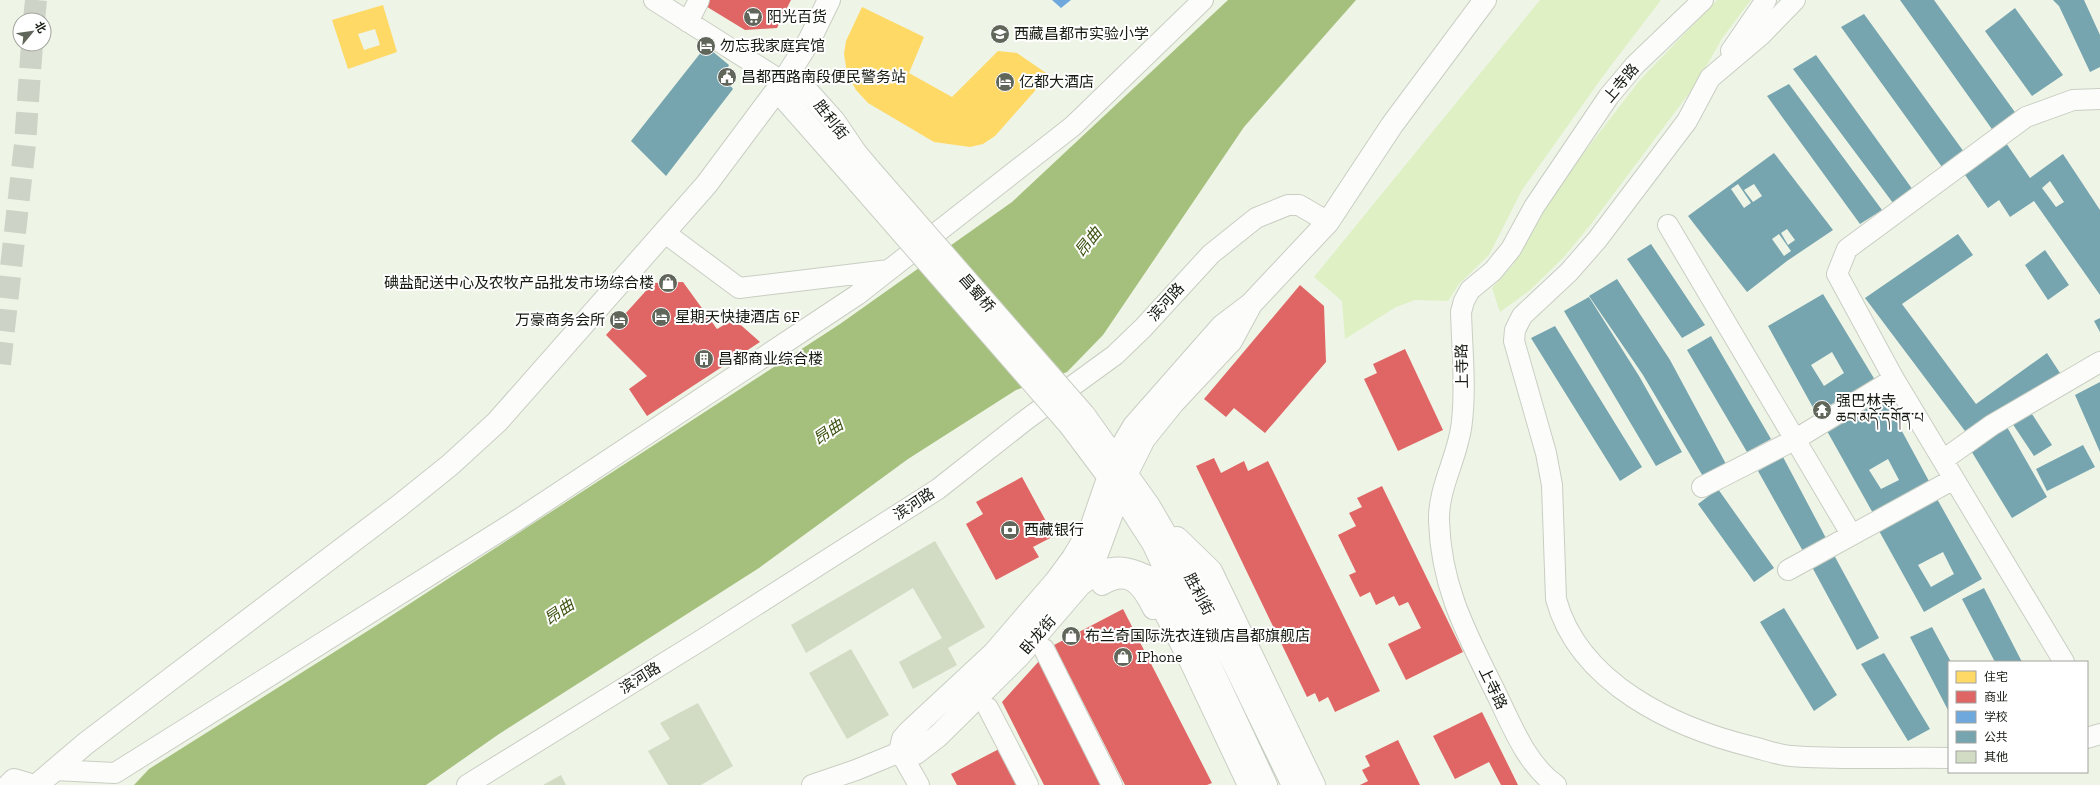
<svg xmlns="http://www.w3.org/2000/svg" width="2100" height="785" font-family="'Zilla Slab','Noto Sans SC','Noto Serif Tibetan',serif">
  <style>
    .green { fill: #def0c4 }
    .water { fill: #a5bf7c }
    .homes { fill: #ffd966; fill-rule: evenodd }
    .shops { fill: #e06666 }
    .schools { fill: #6fa8dc }
    .public { fill: #76a5af; fill-rule: evenodd }
    .building { fill: #d2dcc4 }
    .lines { fill: none; stroke-linecap: round; stroke-linejoin: round }
    .highway-tunnel { stroke: #cdd3c6; stroke-width: 22; stroke-dasharray: 22 11; stroke-linecap: butt }
    .minor-casing { stroke: #c9cec3; stroke-width: 22 }
    .major-casing { stroke: #c9cec3; stroke-width: 24 }
    .minor { stroke: #fcfdfb; stroke-width: 20 }
    .major { stroke: #fcfdfb; stroke-width: 22 }
    .major-bridge-casing { stroke: #c9cec3; stroke-width: 24; stroke-linecap: butt }
    .major-bridge { stroke: #fcfdfb; stroke-width: 22 }
    .labels { text-anchor: middle; dominant-baseline: central; stroke-width: 4; stroke-linejoin: round; paint-order: stroke }
    .poi-label { font-size: 15px; fill: #151910; stroke: #fff; text-anchor: start }
    .street-label { font-size: 15px; fill: #151910; stroke: #fff }
    .water-label { font-size: 16px; font-style: italic; fill: #3e5413; stroke: #fff }
  </style>
  <rect width="100%" height="100%" fill="#eef4e6"/>
  <!-- green -->
  <path class="green" d="M1540 0H1661L1603 76 1522 190 1489 255 1459 284 1448 301 1415 300 1396 307 1345 339 1342 301 1314 277Z
    M1717 0H1751L1723 37 1696 84 1591 224 1564 257 1530 290 1500 312 1492 288 1513 265 1552 197 1586 150 1640 80Z"/>
  <!-- water -->
  <path class="water" d="M1228 0H1356L1244 127 1103 335 1067 372 1016 390 908 459 759 568 499 734 426 785H134L149 769 377 625 840 324 1012 202Z"/>
  <!-- homes -->
  <path class="homes" d="M714 0H770L759 21 739 14Z
    M383 5 397 52 348 69 332 20ZM375 29 380 45 364 50 358 34Z
    M862 7 924 37 909 73 952 97 998 51 1017 53 1049 75 995 136 983 144 970 147 934 142 868 103 856 90 847 73 844 54 846 41Z"/>
  <!-- shops -->
  <path class="shops" d="M706 0H791L777 28 745 30 704 5Z
    M683 282 717 329 734 319 760 342 647 416 629 389 647 376 606 335 653 283Z
    M1300 285 1324 306 1326 362 1265 433 1234 408 1226 417 1204 399Z
    M1405 349 1443 430 1398 451 1364 379 1377 373 1373 364Z
    M1214 458 1221 473 1244 461 1248 471 1268 461 1380 691 1335 712 1328 697 1319 702 1315 693 1307 697 1196 466Z
    M1022 477 1054 536 1033 547 1039 557 996 580 966 524 983 514 976 502Z
    M1382 486 1463 652 1406 680 1388 644 1421 628 1408 602 1399 606 1394 596 1376 605 1370 592 1360 597 1349 575 1356 572 1338 535 1356 526 1349 513 1362 507 1357 498Z
    M1123 609 1212 783 1207 785H1125L1054 645Z
    M1040 660 1102 785H1044L1002 702Z
    M1482 712 1518 785H1501L1489 762 1455 779 1433 736Z
    M1398 740 1420 785H1360L1368 781 1362 770 1370 766 1365 756Z
    M999 749 1018 785H957L951 774Z"/>
  <!-- schools -->
  <path class="schools" d="M1052 0H1071L1061 8Z"/>
  <!-- public -->
  <path class="public" d="M1900 0H1934L2017 115 1994 132Z
    M2053 0H2084L2100 35V67L2090 72 2059 6Z
    M2015 8 2063 75 2032 96 1985 31Z
    M1864 14 1964 152 1942 167 1841 27Z
    M706 46 729 65 726 71 729 84 733 89 666 176 631 141Z
    M1816 55 1913 190 1893 203 1793 69Z
    M1789 84 1882 210 1860 224 1767 96Z
    M2006 143 2030 178 2063 154 2100 210V295L2034 201 2010 217 1999 200 1988 208 1963 172ZM2050 181 2064 202 2056 207 2042 188Z
    M1774 153 1833 230 1787 261 1747 292 1688 216ZM1738 184 1751 203 1744 208 1731 189ZM1754 184 1762 196 1753 202 1744 190ZM1787 229 1795 240 1788 245 1781 233ZM1779 234 1791 251 1784 256 1772 239Z
    M1958 234 1973 255 1902 304 1976 404 2047 353 2060 373 1968 435 1865 298Z
    M1651 244 1705 325 1682 338 1627 259Z
    M2045 250 2069 285 2048 300 2025 265Z
    M1617 279 1670 360 1726 464 1704 478 1643 375 1589 296Z
    M1823 294 1875 380 1816 413 1768 326ZM1832 352 1844 373 1824 386 1811 365Z
    M1589 297 1639 376 1682 452 1656 466 1564 311Z
    M2100 318V332L2094 321Z
    M1555 326 1642 467 1620 481 1531 338Z
    M1711 336 1771 439 1747 452 1687 350Z
    M2100 382V452L2075 395Z
    M1884 398 1930 483 1874 515 1827 431ZM1888 459 1899 480 1881 489 1869 470Z
    M2030 411 2052 445 2034 456 2012 423Z
    M2007 427 2047 497 2012 518 1970 449Z
    M2083 445 2095 467 2047 491 2036 469Z
    M1783 457 1827 540 1804 553 1758 471Z
    M1718 489 1774 568 1754 582 1698 504Z
    M1936 497 1982 579 1924 612 1878 529ZM1943 552 1954 574 1931 587 1918 565Z
    M1834 555 1879 638 1857 650 1812 567Z
    M1984 588 2022 662H1995L1962 599Z
    M1784 608 1837 695 1814 711 1760 622Z
    M1932 627 1951 662H1949V712L1910 637Z
    M1884 653 1930 729 1908 741 1861 664Z"/>
  <!-- building -->
  <path class="building" d="M935 541 985 627 948 648 957 665 913 689 899 662 942 638 913 588 806 653 791 625Z
    M851 649 889 715 847 739 809 673Z
    M698 703 733 766 701 785H668L648 751 670 739 660 723Z
    M561 775 566 785H543Z"/>
  <g class="lines">
    <!-- highway-tunnel -->
    <path class="highway-tunnel" d="M34 20 36 0
      M0 364 25 144 32 44"/>
    <!-- minor casing -->
    <g class="minor-casing">
      <path id="minor" d="M654 0 783 82
        M1795 0 1761 35 1710 78 1687 121 1597 240 1569 272 1522 316 1515 330 1514 341 1546 453 1552 485 1556 599C1579 684 1675 728 1753 747 1765 750 1779 755 1791 756 1843 760 1897 757 1949 758
        M688 22 699 0
        M1731 51 1766 0
        M1668 225 1851 534
        M665 233 739 288 889 270
        M1943 460 1992 425 2100 362
        M1702 487 1796 439 1894 379
        M1788 570 1954 479
        M1102 585C1129 569 1141 584 1153 609
        M1044 649 1112 785
        M2064 662 1894 379 1837 274 1847 249 2026 117 2073 100 2100 99
        M988 708 1028 785
        M2087 738 2100 734
        M54 770 115 773 516 521 857 295 1073 126 1203 0
        M467 785 703 639 938 489 1027 419 1115 355 1143 328 1211 254 1256 218 1288 205H1299L1328 222
        M812 785 856 770 900 752 919 785
        M1556 785C1527 765 1512 726 1497 695 1468 636 1441 589 1439 521 1438 486 1459 456 1462 421 1466 386 1462 348 1461 312L1464 301 1470 290 1493 271 1511 249 1534 207 1609 96 1635 65 1703 0"/>
    </g>
    <!-- major casing -->
    <g class="major-casing">
      <path id="major" d="M790 72 834 121 855 152 870 170
        M777 90 859 183
        M1251 304 1231 341 1173 403 1144 439 1126 475 1095 559 1079 586 1018 657 938 736 916 753 900 752 903 739 909 732 994 653 1056 581 1073 558 1091 528 1115 458 1134 426 1222 326 1251 304 1328 222 1392 125 1485 0
        M1084 415 1149 506 1198 590 1293 785
        M1069 424 1120 492 1153 543 1266 785
        M1177 538 1211 571 1314 785
        M1146 576 1191 662 1249 785
        M1081 584C1111 561 1128 566 1159 583
        M9 785 14 780 31 785
        M37 785 85 744 399 506 450 465 497 422 706 185 783 82 809 41 829 0"/>
    </g>
    <!-- minor -->
    <use href="#minor" class="minor"/>
    <!-- major -->
    <use href="#major" class="major"/>
    <!-- major-bridge casing -->
    <g class="major-bridge-casing">
      <path id="major-bridge" d="M870 170 1084 415
        M859 183 1069 424"/>
    </g>
    <!-- major-bridge -->
    <use href="#major-bridge" class="major-bridge"/>
  </g>
  <!-- icons -->
  <defs>
    <g id="supermarket-disc" transform="scale(1)"><circle r="9.5" fill="#61665b" stroke="#fff"/><path d="M-6-5.5h2.5l.6 2H6L4.5 2H-2.5L-4.4-4H-6ZM-1.5 3.2a1.3 1.3 0 1 0 .1 0ZM3 3.2a1.3 1.3 0 1 0 .1 0Z" fill="#fff"/></g>
    <g id="school-disc" transform="scale(1)"><circle r="9.5" fill="#61665b" stroke="#fff"/><path d="M0-5L7-2L0 1L-7-2ZM-4 1L0 2.5L4 1V4Q0 6-4 4Z" fill="#fff"/></g>
    <g id="hotel-disc" transform="scale(1)"><circle r="9.5" fill="#61665b" stroke="#fff"/><path d="M-6-4.5h1.5V1H6V5H4.5V3h-9V5H-6ZM-4 0a1.8 1.8 0 1 1 3.6 0ZM.5 0V-2.5h3Q6-2.5 6 0Z" fill="#fff"/></g>
    <g id="civic-disc" transform="scale(1)"><circle r="9.5" fill="#61665b" stroke="#fff"/><path d="M-.6-6.5H3V-4.5H.6V-3L4-1V1h2V6H-6V1h2V-1L-.6-3ZM-1.2 2.5V6h2.4V2.5Z" fill="#fff"/></g>
    <g id="shop-disc" transform="scale(1)"><circle r="9.5" fill="#61665b" stroke="#fff"/><path d="M-5-2.5h2.3a2.7 3.5 0 0 1 5.4 0H5L5.5 6h-11ZM-1.5-2.5h3a1.5 2.3 0 0 0-3 0Z" fill="#fff"/></g>
    <g id="building-disc" transform="scale(1)"><circle r="9.5" fill="#61665b" stroke="#fff"/><path d="M-4-6H4V6H1V3H-1V6H-4ZM-2.5-4.3h1.7v1.8h-1.7ZM.8-4.3h1.7v1.8H.8ZM-2.5-1h1.7V.8h-1.7ZM.8-1h1.7V.8H.8Z" fill="#fff"/></g>
    <g id="temple-disc" transform="scale(1)"><circle r="9.5" fill="#61665b" stroke="#fff"/><path d="M0-6L5-2H3V0L6.5 2.5H4V6H1.5V3h-3V6H-4V2.5H-6.5L-3 0V-2H-5Z" fill="#fff"/></g>
    <g id="bank-disc" transform="scale(1)"><circle r="9.5" fill="#61665b" stroke="#fff"/><path d="M-6-4H6V4H-6ZM0-2.3a2.3 2.3 0 1 0 0 4.6a2.3 2.3 0 1 0 0-4.6Z" fill="#fff"/></g>
  </defs>
  <g fill-rule="evenodd">
    <use href="#supermarket-disc" x="753" y="17"/>
    <use href="#school-disc" x="1000" y="34"/>
    <use href="#hotel-disc" x="706" y="46"/>
    <use href="#civic-disc" x="727" y="77"/>
    <use href="#hotel-disc" x="1005" y="82"/>
    <use href="#shop-disc" x="668" y="283"/>
    <use href="#hotel-disc" x="661" y="317"/>
    <use href="#hotel-disc" x="619" y="320"/>
    <use href="#building-disc" x="704" y="359"/>
    <use href="#temple-disc" x="1822" y="410"/>
    <use href="#bank-disc" x="1010" y="530"/>
    <use href="#shop-disc" x="1071" y="636"/>
    <use href="#shop-disc" x="1123" y="657"/>
  </g>
  <g class="labels">
    <!-- poi labels -->
    <g class="poi-label">
      <text x="767" y="17">阳光百货</text>
      <text x="1014" y="34">西藏昌都市实验小学</text>
      <text x="720" y="46">勿忘我家庭宾馆</text>
      <text x="741" y="77">昌都西路南段便民警务站</text>
      <text x="1019" y="82">亿都大酒店</text>
      <text x="654" y="283" text-anchor="end">碘盐配送中心及农牧产品批发市场综合楼</text>
      <text x="675" y="317">星期天快捷酒店 6F</text>
      <text x="605" y="320" text-anchor="end">万豪商务会所</text>
      <text x="718" y="359">昌都商业综合楼</text>
      <text x="1836" y="401">强巴林寺<tspan x="1836" dy="17">ཆབ་མདོ་དགོན་པ</tspan></text>
      <text x="1024" y="530">西藏银行</text>
      <text x="1085" y="636">布兰奇国际洗衣连锁店昌都旗舰店</text>
      <text x="1137" y="657">IPhone</text>
    </g>
    <!-- street labels -->
    <g class="street-label">
      <text transform="translate(1621 83) rotate(-50)">上寺路</text>
      <text transform="translate(831 120) rotate(52)">胜利街</text>
      <text transform="translate(977 293) rotate(49)">昌蜀桥</text>
      <text transform="translate(1166 302) rotate(-48)">滨河路</text>
      <text transform="translate(1462 366) rotate(-91)">上寺路</text>
      <text transform="translate(914 504) rotate(-33)">滨河路</text>
      <text transform="translate(1199 594) rotate(62)">胜利街</text>
      <text transform="translate(1038 635) rotate(-49)">卧龙街</text>
      <text transform="translate(640 678) rotate(-32)">滨河路</text>
      <text transform="translate(1493 688) rotate(64)">上寺路</text>
    </g>
    <!-- water labels -->
    <g class="water-label">
      <text transform="translate(1088 242) rotate(-51)">昂曲</text>
      <text transform="translate(828 432) rotate(-34)">昂曲</text>
      <text transform="translate(559 612) rotate(-34)">昂曲</text>
    </g>
  </g>
  <!-- legend -->
  <rect x="1948" y="661" width="140" height="112" fill="#ffffff" stroke="#a1a39f"/>
  <rect x="1956" y="671" width="20" height="12" fill="#ffd966" stroke="#a1a39f"/>
  <text x="1984" y="681" font-size="12" fill="#151910">住宅</text>
  <rect x="1956" y="691" width="20" height="12" fill="#e06666" stroke="#a1a39f"/>
  <text x="1984" y="701" font-size="12" fill="#151910">商业</text>
  <rect x="1956" y="711" width="20" height="12" fill="#6fa8dc" stroke="#a1a39f"/>
  <text x="1984" y="721" font-size="12" fill="#151910">学校</text>
  <rect x="1956" y="731" width="20" height="12" fill="#76a5af" stroke="#a1a39f"/>
  <text x="1984" y="741" font-size="12" fill="#151910">公共</text>
  <rect x="1956" y="751" width="20" height="12" fill="#d2dcc4" stroke="#a1a39f"/>
  <text x="1984" y="761" font-size="12" fill="#151910">其他</text>
  <!-- north arrow -->
  <g transform="translate(32 32) rotate(61)"><circle r="19" fill="#ffffff" stroke="#a1a39f"/>
  <path d="M0-3L7 15L0 10L-7 15Z" fill="#61665b"/>
  <text y="-6" font-size="11" font-weight="bold" text-anchor="middle" fill="#151910">北</text>
  </g>
</svg>
